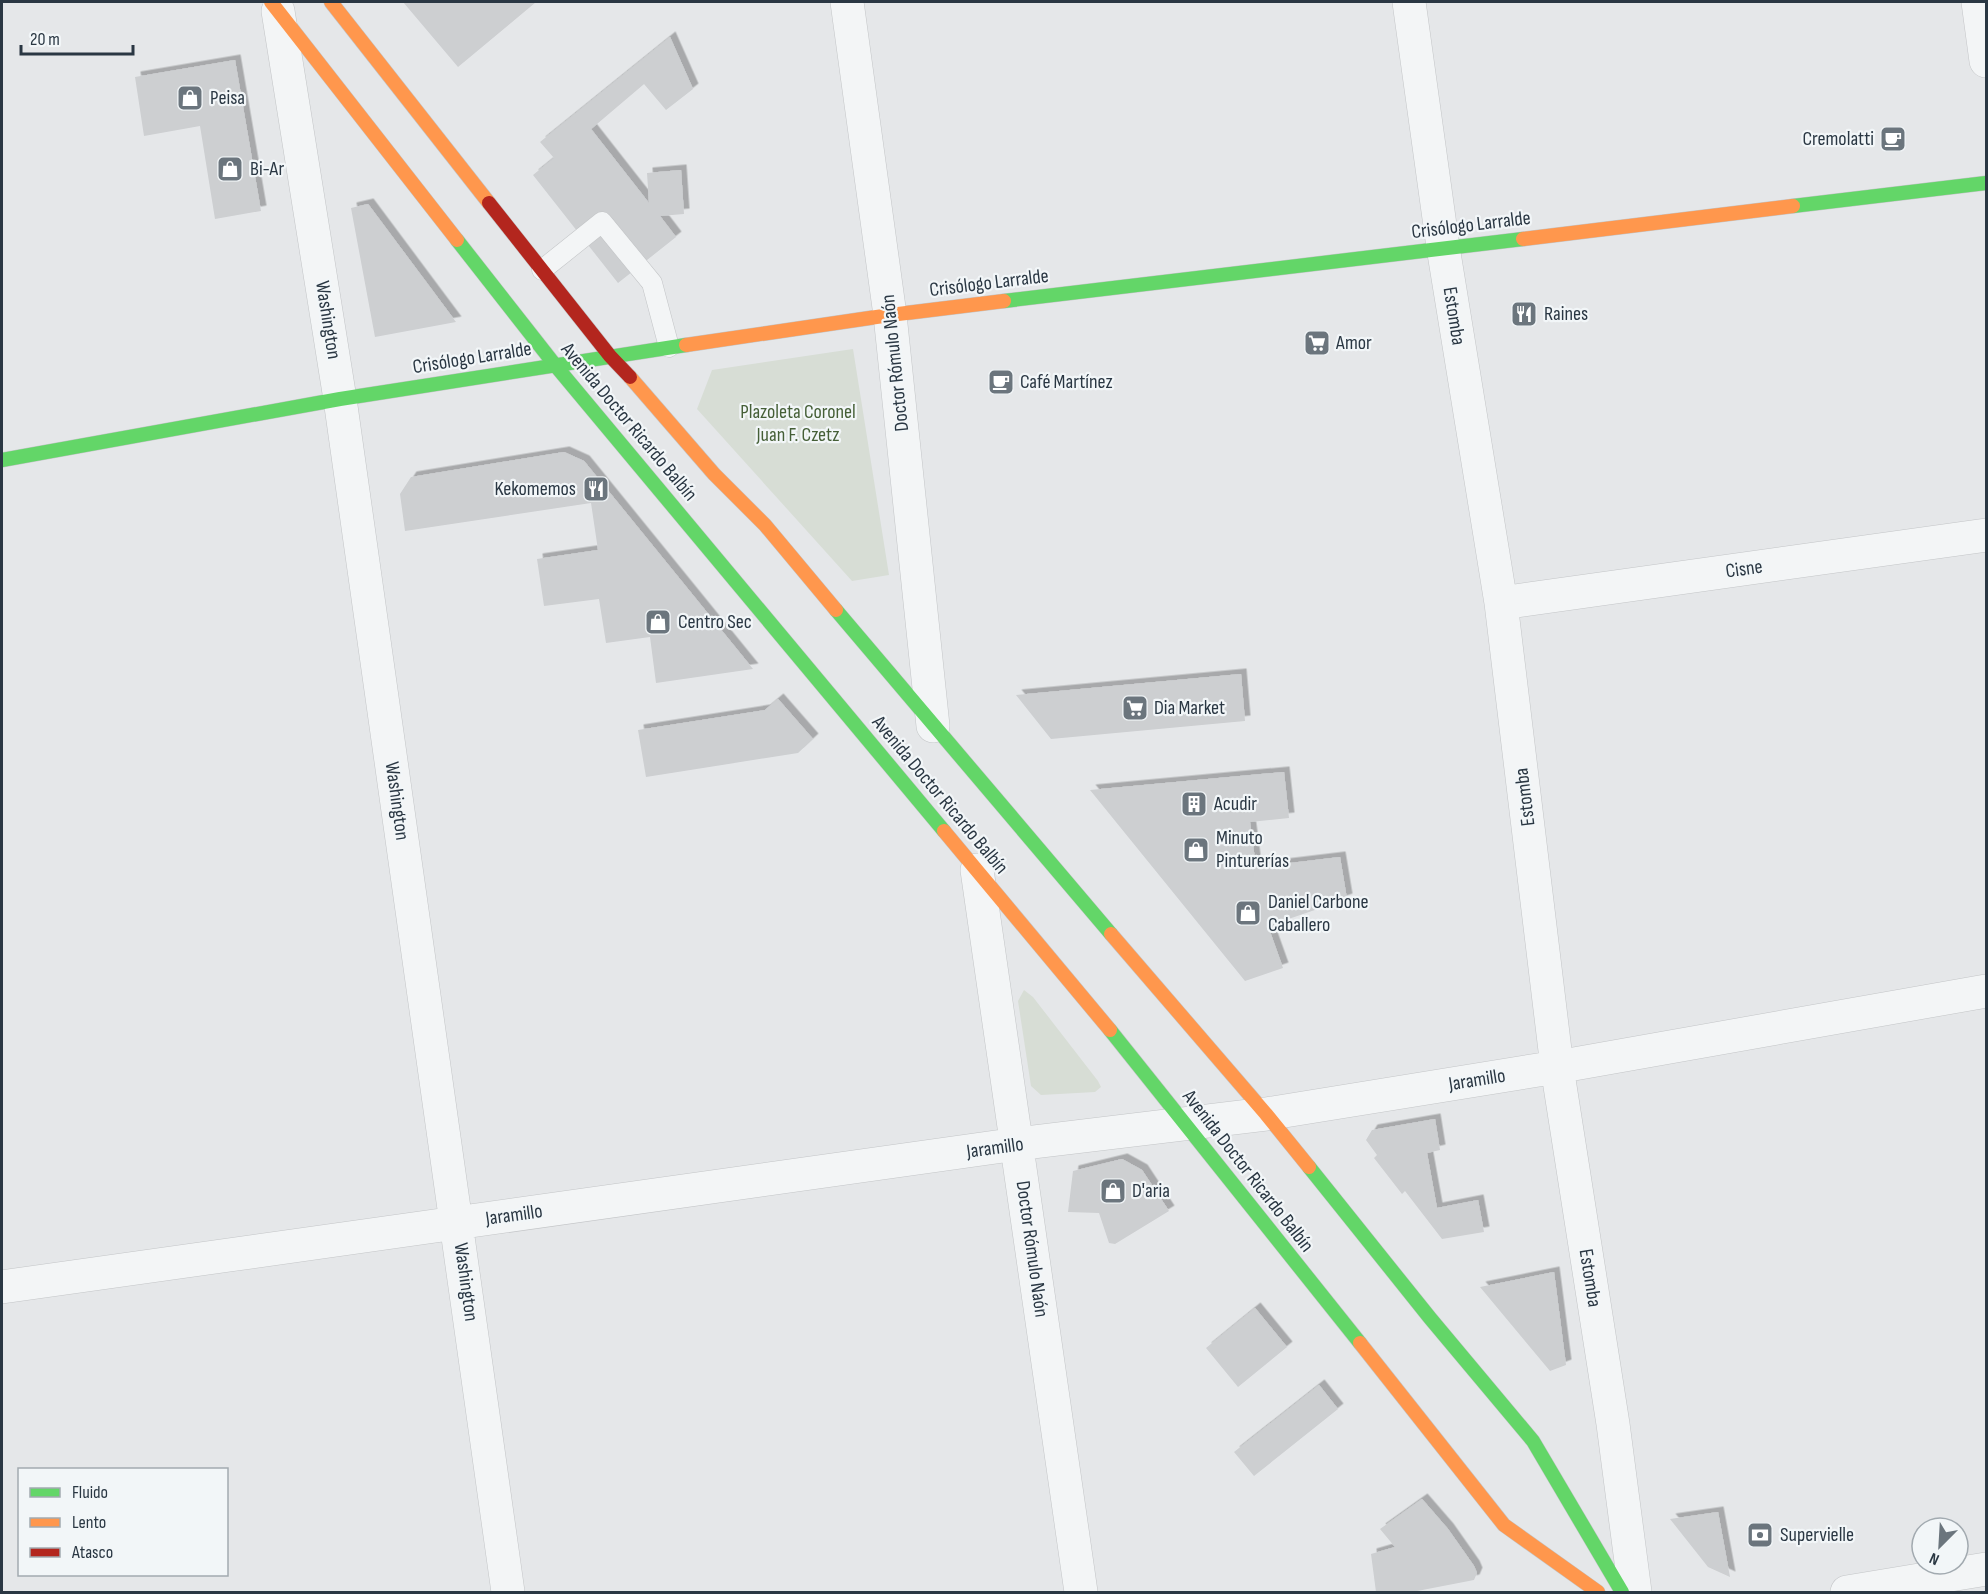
<svg xmlns="http://www.w3.org/2000/svg" width="1988" height="1594" font-family="'Sofia Sans Condensed',sans-serif">
  <style>
    .park { fill: #d7ddd5 }
    .building { fill: #cdcfd1; filter: url(#shadow) }
    .lines { fill: none; stroke-linecap: round; stroke-linejoin: round }
    .lane-casing { stroke: #c3c5c7; stroke-width: 21 }
    .street-casing { stroke: #c3c5c7; stroke-width: 34 }
    .fast-casing { stroke: #c3c5c7; stroke-width: 15 }
    .slow-casing { stroke: #c3c5c7; stroke-width: 15 }
    .jam-casing { stroke: #c3c5c7; stroke-width: 15 }
    .lane { stroke: #f3f5f6; stroke-width: 20 }
    .street { stroke: #f3f5f6; stroke-width: 33 }
    .fast { stroke: #63d668; stroke-width: 14 }
    .slow { stroke: #ff974d; stroke-width: 14 }
    .jam { stroke: #b3261e; stroke-width: 14 }
    .labels { text-anchor: middle; dominant-baseline: central; stroke-width: 4.5; stroke-linejoin: round; paint-order: stroke }
    .poi-label { font-size: 20px; fill: #2a3743; stroke: #f2f6f8; text-anchor: start }
    .street-label { font-size: 20px; fill: #2a3743; stroke: #f2f6f8 }
    .park-label { font-size: 20px; fill: #455f37; stroke: #f2f6f8 }
  </style>
  <defs>
    <filter id="shadow"><feDropShadow dx="5.5" dy="-5.5" stdDeviation="0" flood-color="#0004"/></filter>
  </defs>
  <rect width="100%" height="100%" fill="#e5e7e9"/>
  <!-- park -->
  <path class="park" d="M853 349 889 575 852 581 697 409 712 370Z
    M1024 990 1033 997 1098 1081 1101 1087 1095 1092 1041 1095 1031 1086 1018 1001Z"/>
  <!-- building -->
  <path class="building" d="M403 2H536L458 67Z
    M670 37 693 89 666 110 644 84 591 129 649 203 647 173 681 170 684 214 660 216 676 237 618 283 533 175 554 158 540 142Z
    M235 60 261 211 215 219 200 126 144 136 135 77Z
    M368 204 456 322 375 337 351 208Z
    M564 452 584 461 753 669 656 683 650 637 606 643 599 599 544 606 537 559 598 550 591 503 405 531 400 494 411 477Z
    M1241 674 1245 721 1051 739 1016 695Z
    M778 699 813 739 798 753 646 777 638 730 765 710Z
    M1284 772 1289 818 1250 822 1256 867 1340 857 1347 899 1268 926 1283 968 1245 981 1090 790Z
    M1435 1119 1440 1150 1427 1153 1437 1208 1478 1200 1484 1232 1442 1239 1405 1191 1402 1194 1374 1158 1377 1155 1366 1140 1372 1130Z
    M1122 1159 1142 1170 1169 1211 1115 1244 1109 1243 1099 1213 1068 1212 1073 1171Z
    M1554 1272 1566 1365 1550 1371 1480 1287Z
    M1255 1308 1287 1347 1238 1387 1206 1348Z
    M1319 1385 1338 1409 1254 1476 1234 1452Z
    M1422 1499 1448 1529 1474 1566 1477 1573 1474 1580 1412 1592H1376L1371 1554 1395 1547 1380 1529Z
    M1718 1512 1730 1577 1708 1567 1670 1519Z"/>
  <g class="lines">
    <!-- lane casing -->
    <g class="lane-casing">
      <path id="lane" d="M542 270 602 222 652 283 669 347"/>
    </g>
    <!-- street casing -->
    <g class="street-casing">
      <path id="street" d="M847 2 890 315 933 726
        M1409 2 1443 247 1501 603 1557 1067 1613 1424 1635 1592
        M1978 2 1986 61
        M278 11 340 399 508 1592
        M1501 603 1986 535
        M977 870 1081 1592
        M2 1287 1017 1144 1266 1114 1557 1067 1986 991
        M1847 1592 1986 1569"/>
    </g>
    <!-- fast casing -->
    <g class="fast-casing">
      <path id="fast" d="M1793 206 1986 183
        M457 240 555 365 944 831
        M1004 301 1523 239
        M2 460 340 399 686 345
        M836 610 1111 934
        M1110 1030 1360 1343
        M1309 1167 1430 1318 1533 1441 1622 1592"/>
    </g>
    <!-- slow casing -->
    <g class="slow-casing">
      <path id="slow" d="M271 2 457 240
        M331 2 489 203
        M1523 239 1793 206
        M686 345 890 315 1004 301
        M630 377 714 474 765 525 836 610
        M944 831 1110 1030
        M1111 934 1266 1114 1309 1167
        M1360 1343 1504 1525 1598 1592"/>
    </g>
    <!-- jam casing -->
    <g class="jam-casing">
      <path id="jam" d="M489 203 610 356 630 377"/>
    </g>
    <!-- lane -->
    <use href="#lane" class="lane"/>
    <!-- street -->
    <use href="#street" class="street"/>
    <!-- fast -->
    <use href="#fast" class="fast"/>
    <!-- slow -->
    <use href="#slow" class="slow"/>
    <!-- jam -->
    <use href="#jam" class="jam"/>
  </g>
  <!-- icons -->
  <defs>
    <g id="shop-square" transform="scale(1.35)"><rect x="-9" y="-9" width="18" height="18" rx="4" fill="#6b757d" stroke="#f2f6f8"/><path d="M-5-2.5h2.3a2.7 3.5 0 0 1 5.4 0H5L5.5 6h-11ZM-1.5-2.5h3a1.5 2.3 0 0 0-3 0Z" fill="#fff"/></g>
    <g id="cafe-square" transform="scale(1.35)"><rect x="-9" y="-9" width="18" height="18" rx="4" fill="#6b757d" stroke="#f2f6f8"/><path d="M-5.5-4.5H6V0H3Q3 3.5 0 3.5H-2.5Q-5.5 3.5-5.5 0ZM3-3.2v2h1.7v-2ZM-6 4.5H4V6H-6Z" fill="#fff"/></g>
    <g id="restaurant-square" transform="scale(1.35)"><rect x="-9" y="-9" width="18" height="18" rx="4" fill="#6b757d" stroke="#f2f6f8"/><path d="M-5-6h1v4h1v-4h1v4h1v-4h1v5L-1.5 .5V6h-2V.5L-5-1ZM5-6V6H3V1.5H1.5Q1.5-4 5-6Z" fill="#fff"/></g>
    <g id="supermarket-square" transform="scale(1.35)"><rect x="-9" y="-9" width="18" height="18" rx="4" fill="#6b757d" stroke="#f2f6f8"/><path d="M-6-5.5h2.5l.6 2H6L4.5 2H-2.5L-4.4-4H-6ZM-1.5 3.2a1.3 1.3 0 1 0 .1 0ZM3 3.2a1.3 1.3 0 1 0 .1 0Z" fill="#fff"/></g>
    <g id="building-square" transform="scale(1.35)"><rect x="-9" y="-9" width="18" height="18" rx="4" fill="#6b757d" stroke="#f2f6f8"/><path d="M-4-6H4V6H1V3H-1V6H-4ZM-2.5-4.3h1.7v1.8h-1.7ZM.8-4.3h1.7v1.8H.8ZM-2.5-1h1.7V.8h-1.7ZM.8-1h1.7V.8H.8Z" fill="#fff"/></g>
    <g id="bank-square" transform="scale(1.35)"><rect x="-9" y="-9" width="18" height="18" rx="4" fill="#6b757d" stroke="#f2f6f8"/><path d="M-6-4H6V4H-6ZM0-2.3a2.3 2.3 0 1 0 0 4.6a2.3 2.3 0 1 0 0-4.6Z" fill="#fff"/></g>
  </defs>
  <g fill-rule="evenodd">
    <use href="#shop-square" x="190" y="98"/>
    <use href="#cafe-square" x="1893" y="139"/>
    <use href="#shop-square" x="230" y="169"/>
    <use href="#restaurant-square" x="1524" y="314"/>
    <use href="#supermarket-square" x="1317" y="343"/>
    <use href="#cafe-square" x="1001" y="382"/>
    <use href="#restaurant-square" x="596" y="489"/>
    <use href="#shop-square" x="658" y="622"/>
    <use href="#supermarket-square" x="1135" y="708"/>
    <use href="#building-square" x="1194" y="804"/>
    <use href="#shop-square" x="1196" y="850"/>
    <use href="#shop-square" x="1248" y="913"/>
    <use href="#shop-square" x="1113" y="1191"/>
    <use href="#bank-square" x="1760" y="1535"/>
  </g>
  <g class="labels">
    <!-- poi labels -->
    <g class="poi-label">
      <text x="210" y="98">Peisa</text>
      <text x="1874" y="139" text-anchor="end">Cremolatti</text>
      <text x="250" y="169">Bi-Ar</text>
      <text x="1544" y="314">Raines</text>
      <text x="1336" y="343">Amor</text>
      <text x="1020" y="382">Café Martínez</text>
      <text x="576" y="489" text-anchor="end">Kekomemos</text>
      <text x="678" y="622">Centro Sec</text>
      <text x="1154" y="708">Dia Market</text>
      <text x="1214" y="804">Acudir</text>
      <text x="1216" y="838">Minuto<tspan x="1216" dy="23">Pinturerías</tspan></text>
      <text x="1268" y="902">Daniel Carbone<tspan x="1268" dy="23">Caballero</tspan></text>
      <text x="1132" y="1191">D'aria</text>
      <text x="1780" y="1535">Supervielle</text>
    </g>
    <!-- street labels -->
    <g class="street-label">
      <text transform="translate(1471 225) rotate(-7)">Crisólogo Larralde</text>
      <text transform="translate(989 283) rotate(-7)">Crisólogo Larralde</text>
      <text transform="translate(1454 316) rotate(81)">Estomba</text>
      <text transform="translate(328 320) rotate(81)">Washington</text>
      <text transform="translate(472 358) rotate(-9)">Crisólogo Larralde</text>
      <text transform="translate(895 363) rotate(-96)">Doctor Rómulo Naón</text>
      <text transform="translate(629 422) rotate(50)">Avenida Doctor Ricardo Balbín</text>
      <text transform="translate(1744 569) rotate(-8)">Cisne</text>
      <text transform="translate(940 795) rotate(50)">Avenida Doctor Ricardo Balbín</text>
      <text transform="translate(1525 797) rotate(-97)">Estomba</text>
      <text transform="translate(397 801) rotate(82)">Washington</text>
      <text transform="translate(1477 1080) rotate(-9)">Jaramillo</text>
      <text transform="translate(995 1148) rotate(-8)">Jaramillo</text>
      <text transform="translate(1248 1171) rotate(52)">Avenida Doctor Ricardo Balbín</text>
      <text transform="translate(514 1215) rotate(-8)">Jaramillo</text>
      <text transform="translate(1032 1249) rotate(82)">Doctor Rómulo Naón</text>
      <text transform="translate(1590 1278) rotate(81)">Estomba</text>
      <text transform="translate(466 1282) rotate(82)">Washington</text>
    </g>
    <!-- park labels -->
    <g class="park-label">
      <text x="798" y="412">Plazoleta Coronel<tspan x="798" dy="23">Juan F. Czetz</tspan></text>
    </g>
  </g>
  <!-- border -->
  <rect width="1988" height="1594" fill="none" stroke="#2a3743" stroke-width="6"/>
  <!-- legend -->
  <rect x="18" y="1468" width="210" height="108" fill="#f2f6f8" stroke="#a2aab0" stroke-width="1.5"/>
  <rect x="30" y="1488" width="30" height="9" fill="#63d668" stroke="#a2aab0" stroke-width="1.5"/>
  <text x="72" y="1498" font-size="18" fill="#2a3743">Fluido</text>
  <rect x="30" y="1518" width="30" height="9" fill="#ff974d" stroke="#a2aab0" stroke-width="1.5"/>
  <text x="72" y="1528" font-size="18" fill="#2a3743">Lento</text>
  <rect x="30" y="1548" width="30" height="9" fill="#b3261e" stroke="#a2aab0" stroke-width="1.5"/>
  <text x="72" y="1558" font-size="18" fill="#2a3743">Atasco</text>
  <!-- north arrow -->
  <g transform="translate(1940 1546) rotate(204)"><circle r="28" fill="#f2f6f8" stroke="#a2aab0" stroke-width="1.5"/>
  <path d="M0-4.5L10 22L0 15L-10 22Z" fill="#6b757d"/>
  <text y="-9" font-size="16" font-weight="bold" text-anchor="middle" fill="#2a3743">N</text>
  </g>
  <!-- scale -->
  <path d="M21 45v9h112v-9" fill="none" stroke="#2a3743" stroke-width="3"/>
  <text x="30" y="45" font-size="18" fill="#2a3743" stroke="#f2f6f8" stroke-width="4.5" paint-order="stroke">20 m</text>
</svg>
